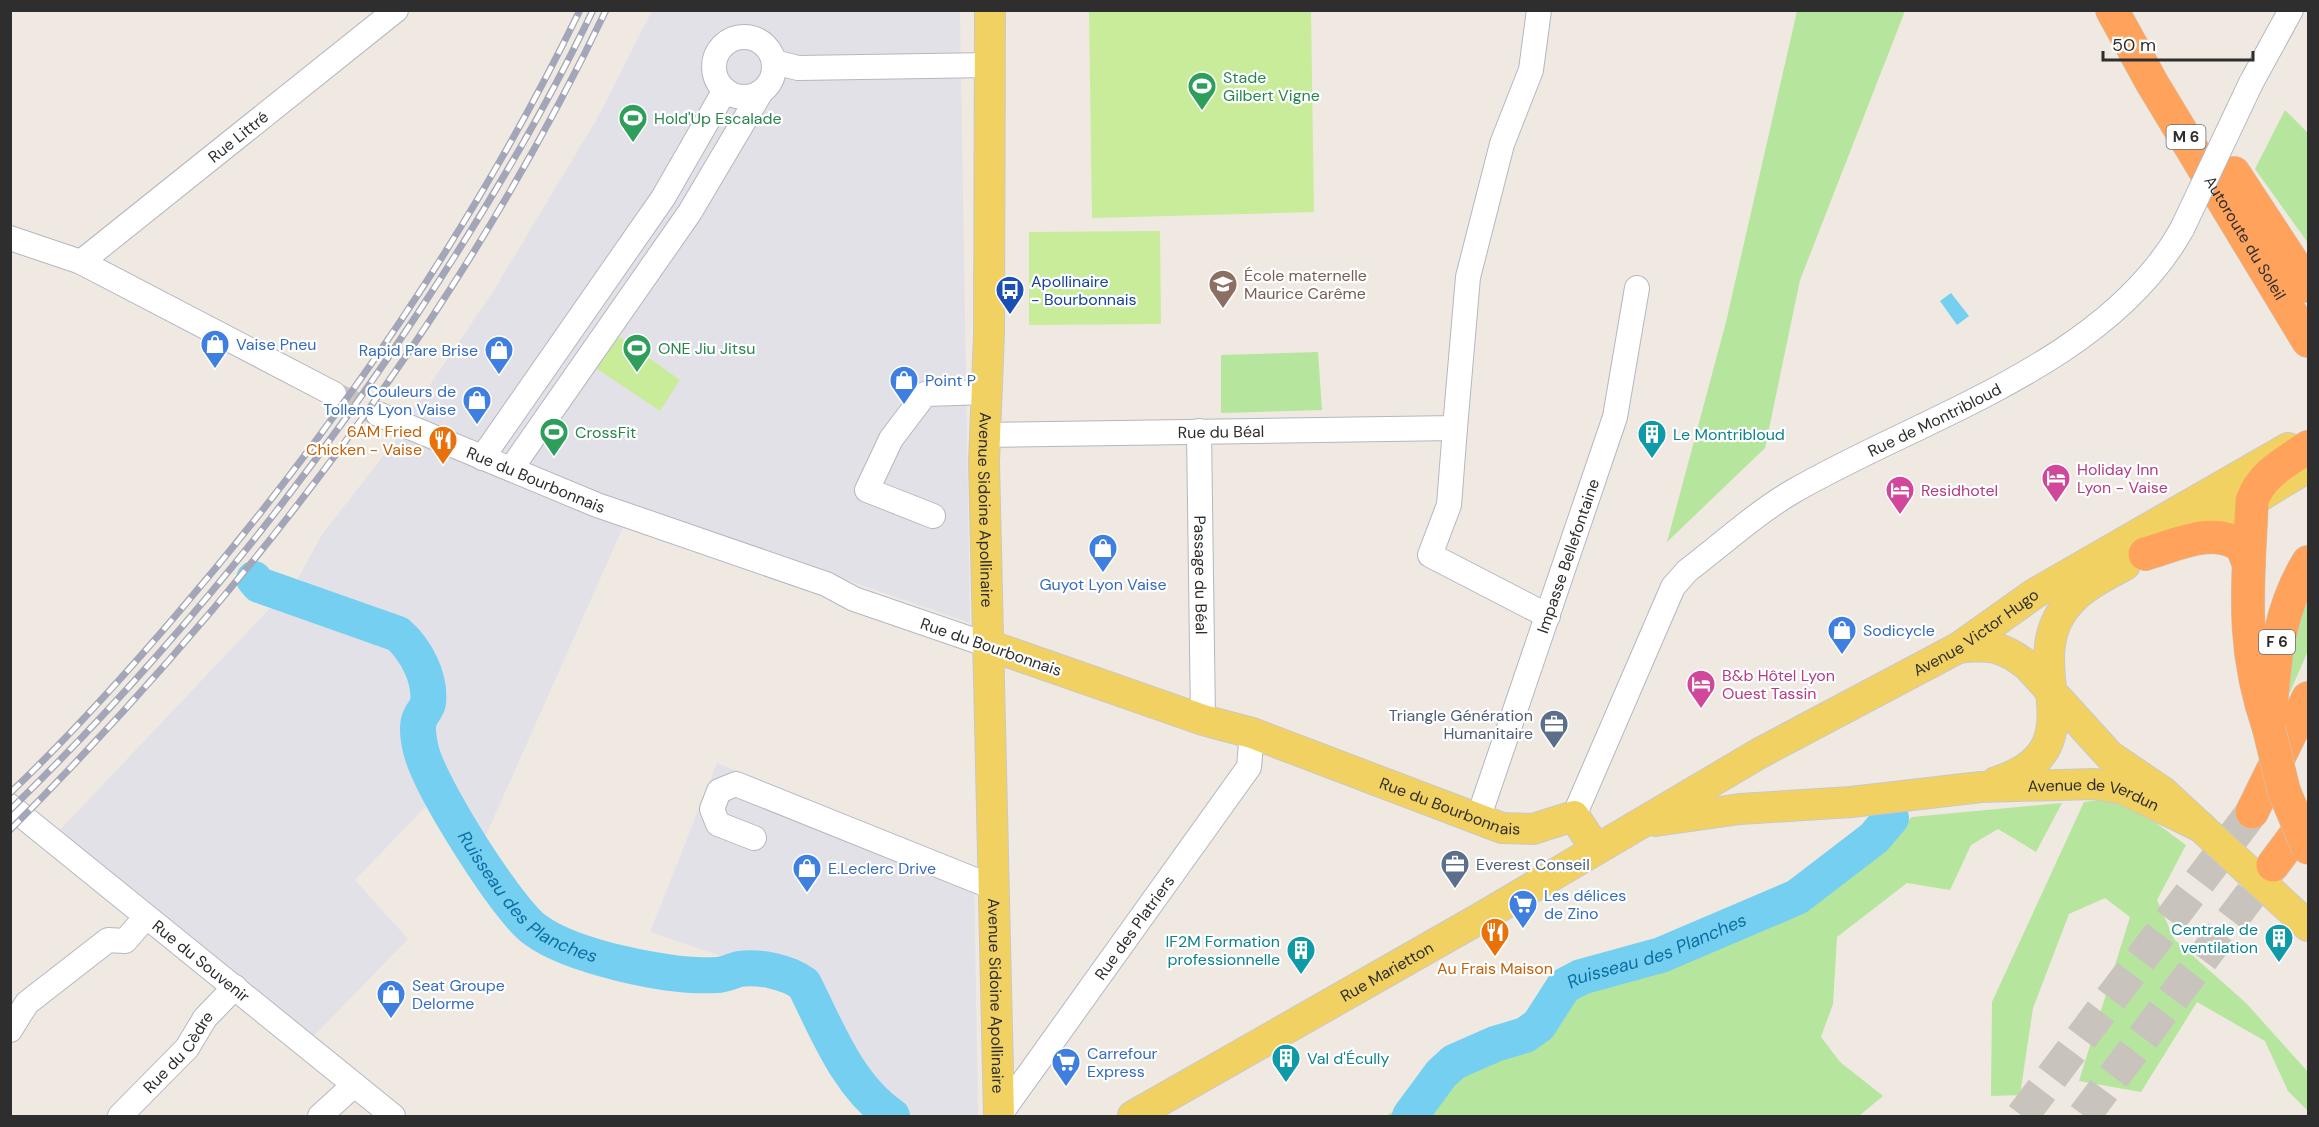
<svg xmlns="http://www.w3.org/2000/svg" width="2319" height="1127" font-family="'DM Sans',sans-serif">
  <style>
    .industrial { fill: #e3e1e8 }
    .green { fill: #b6e59e }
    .pitch { fill: #c9ec9a }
    .water { fill: #75cff0 }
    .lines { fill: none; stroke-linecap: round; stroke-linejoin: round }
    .river { stroke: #75cff0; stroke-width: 36 }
    .minor-tunnel { stroke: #c8c4bd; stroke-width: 24; stroke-dasharray: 24 12; stroke-linecap: butt }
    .highway-tunnel { stroke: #c8c4bd; stroke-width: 33; stroke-dasharray: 33 16; stroke-linecap: butt }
    .minor-casing { stroke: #b4b7c1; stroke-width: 26 }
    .major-casing { stroke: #c9c9c9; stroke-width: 32 }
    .highway-casing { stroke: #c9c9c9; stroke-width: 34 }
    .minor { stroke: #fff; stroke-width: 24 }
    .major { stroke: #f2d163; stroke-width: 30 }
    .highway { stroke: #ffa35c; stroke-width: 33 }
    .rail-casing { stroke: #a3a6b8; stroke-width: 7 }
    .rail { stroke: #fff; stroke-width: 4.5; stroke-dasharray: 14; stroke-linecap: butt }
    .minor-bridge-casing { stroke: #b4b7c1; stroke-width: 26; stroke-linecap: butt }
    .highway-bridge-casing { stroke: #c9c9c9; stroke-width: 34; stroke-linecap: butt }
    .minor-bridge { stroke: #fff; stroke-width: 24 }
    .highway-bridge { stroke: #ffa35c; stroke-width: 33 }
    .labels { text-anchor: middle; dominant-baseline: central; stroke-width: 4.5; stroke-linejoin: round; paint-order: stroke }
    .shield { fill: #fff; stroke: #6d6d6d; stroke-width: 1.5 }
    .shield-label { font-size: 15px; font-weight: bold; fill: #2e2e2e }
    .leisure-label { font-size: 16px; fill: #27864d; stroke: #fff; text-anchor: start }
    .street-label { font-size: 16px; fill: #2e2e2e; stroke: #fff }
    .education-label { font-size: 16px; fill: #785e54; stroke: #fff; text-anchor: start }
    .transit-label { font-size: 16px; fill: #164399; stroke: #fff; text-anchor: start }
    .shop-label { font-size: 16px; fill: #366cbe; stroke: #fff; text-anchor: start }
    .food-label { font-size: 16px; fill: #c56008; stroke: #fff; text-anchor: end }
    .culture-label { font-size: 16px; fill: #0d838f; stroke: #fff; text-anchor: start }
    .hotel-label { font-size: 16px; fill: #b23c85; stroke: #fff; text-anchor: start }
    .service-label { font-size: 16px; fill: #4e5e75; stroke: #fff; text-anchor: end }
    .water-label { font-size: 18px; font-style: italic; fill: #0d6fa3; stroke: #fff }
  </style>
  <rect width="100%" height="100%" fill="#efe9e1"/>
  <!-- industrial -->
  <path class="industrial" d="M652 11H960L970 623 633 505 483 842 449 792 436 756V695L417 639 360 613 347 610 349 603 294 586 321 536 398 437 382 428 407 415 423 395 494 290 598 117Z
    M273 605 379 640 400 652 413 669 414 695 410 742 432 800 355 880 408 939 311 1039 59 831Z
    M717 763 974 868 978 1116H906L882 1099 865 1076 806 966 757 960 736 961 650 932Z"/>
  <!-- green -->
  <path class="green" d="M1797 11H1905L1800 280 1765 448 1667 542 1726 322Z
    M2285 110 2308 133V243L2255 169Z
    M1318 352 1322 410 1221 413V355Z
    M2308 583V651L2286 701 2284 678Z
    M2106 799 2148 817 2186 845 2157 900 2174 939 2246 1003 2308 1072V1111L2288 1091 2265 1041 2197 1002 2141 1092 2079 1081 2130 917 2105 898 2069 914 2033 1008 2020 1095 1991 1096 1992 1002 2084 802Z
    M2062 803 2036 852 1998 829 1971 845 1950 890 1907 883 1837 937 1833 1004 1821 1037 1840 1062 1883 1096 1859 1116H1386L1404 1105 1446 1087 1478 1061 1541 1038 1564 1003 1584 985 1628 970 1679 958 1812 904 1912 817Z"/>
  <!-- pitch -->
  <path class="pitch" d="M1089 11H1311L1314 212 1092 218Z
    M1160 231 1161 324 1029 325V232Z
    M617 335 680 380 660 411 594 367Z"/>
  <!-- water -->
  <path class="water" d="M1951 293 1969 316 1957 325 1940 301Z"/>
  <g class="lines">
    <!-- river -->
    <g class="river">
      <path id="s1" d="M254 579 259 585 398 634C416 650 431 678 428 703 427 708 422 713 420 718 416 726 419 742 421 750 430 787 505 906 534 929 571 957 670 978 717 975 724 975 732 971 739 969 759 966 788 972 804 984 827 1030 848 1086 892 1116"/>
      <path id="s2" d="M1410 1116 1441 1074 1454 1062 1495 1044 1525 1035 1539 1025 1564 986 1581 977 1661 955 1797 897 1874 838 1891 818"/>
    </g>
    <!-- minor-tunnel -->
    <path class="minor-tunnel" d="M334 394 378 414"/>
    <!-- highway-tunnel -->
    <path class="highway-tunnel" d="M2022 1116 2252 812
      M2084 1116 2273 865"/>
    <!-- minor casing -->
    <g class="minor-casing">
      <g id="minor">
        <circle cx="744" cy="67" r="30"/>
        <path d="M774 62 798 68 991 65"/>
        <path d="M2251 83 2291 10"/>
        <path d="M10 238 81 262 334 394"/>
        <path id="s3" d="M81 262 396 10"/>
        <path id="s4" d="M378 414 597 505 826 584 854 599 988 645"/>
        <path d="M1455 428 1449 505 1430 555 1548 616"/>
        <path id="s5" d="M1199 431 1203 720"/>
        <path id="s6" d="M985 435 1455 428 1468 277 1502 144 1531 70 1539 10"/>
        <path d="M482 458 663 198 725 90"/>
        <path d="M511 469 690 212 761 92"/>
        <path d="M933 516 867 490 891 439 925 394 987 392"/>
        <path id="s7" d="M10 806 393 1116"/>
        <path id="s8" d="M1574 816 1673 587 1687 571C1721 545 1755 514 1792 492 1919 418 2106 365 2182 229"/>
        <path id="s9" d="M1478 819 1615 417 1637 288"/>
        <path d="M754 838 718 824 712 809 719 791 736 784 995 888"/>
        <path d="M10 1030 27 1003 108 940 125 941 146 917"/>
        <path id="s10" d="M120 1116 187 1048 205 1018 235 987"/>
        <path d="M320 1116 354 1085"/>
        <path id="s11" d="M999 1116 1249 767 1252 733"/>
      </g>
    </g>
    <!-- major casing -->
    <g class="major-casing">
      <g id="major">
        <path id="s12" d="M990 10 989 333 984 462 999 1116"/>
        <path d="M2176 539 2252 501 2308 467"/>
        <path id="s13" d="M988 645 1203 720 1252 733 1502 828 1533 829 1574 816 1596 849"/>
        <path d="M1958 648C1989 644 2003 646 2028 666L2110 756 2163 792 2308 926"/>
        <path d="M1996 782C2097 750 2024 675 2060 615 2075 590 2101 578 2125 565"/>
        <path id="s14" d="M1655 821 1740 809 1851 802 1981 787 2095 784 2123 789 2201 827"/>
        <path id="s15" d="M1133 1116 1477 920 1760 753 1958 648 2034 594 2288 448"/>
      </g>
    </g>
    <!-- highway casing -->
    <g class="highway-casing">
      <g id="highway">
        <path id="s16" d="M2112 10 2152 83 2308 341"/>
        <path d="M2234 173 2308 286"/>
        <path d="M2145 554C2174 546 2215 525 2242 547L2249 565"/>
        <path d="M2271 707C2275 654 2280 608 2308 562"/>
        <path d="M2269 729C2240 645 2248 587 2252 501 2261 474 2286 462 2308 447"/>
        <path d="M2252 812 2308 698"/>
        <path d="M2273 865 2308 818"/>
      </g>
    </g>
    <!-- minor -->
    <use href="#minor" class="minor"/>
    <!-- major -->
    <use href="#major" class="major"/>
    <!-- highway -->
    <use href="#highway" class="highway"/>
    <!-- rail casing -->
    <g class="rail-casing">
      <path id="rail" d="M10 793C69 737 124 676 177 614 334 431 474 228 580 10
        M10 810C164 660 300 492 418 313 482 216 543 115 593 10
        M10 830C248 591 460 316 606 10"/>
    </g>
    <!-- rail -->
    <use href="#rail" class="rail"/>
    <!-- minor-bridge casing -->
    <g class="minor-bridge-casing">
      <path id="minor-bridge" d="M2182 229 2251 83"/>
    </g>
    <!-- highway-bridge casing -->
    <g class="highway-bridge-casing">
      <path id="highway-bridge" d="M2269 729 2284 791 2308 848"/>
    </g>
    <!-- minor-bridge -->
    <use href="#minor-bridge" class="minor-bridge"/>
    <!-- highway-bridge -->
    <use href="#highway-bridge" class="highway-bridge"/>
  </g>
  <!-- icons -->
  <defs>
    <g id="stadium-pin" transform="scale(1.5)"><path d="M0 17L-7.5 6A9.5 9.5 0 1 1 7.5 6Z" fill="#2e9e5b" stroke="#fff"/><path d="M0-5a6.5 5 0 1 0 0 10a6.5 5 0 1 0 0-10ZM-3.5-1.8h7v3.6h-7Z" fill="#fff"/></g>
    <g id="school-pin" transform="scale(1.5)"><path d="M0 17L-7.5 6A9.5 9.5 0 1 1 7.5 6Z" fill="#8d6e63" stroke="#fff"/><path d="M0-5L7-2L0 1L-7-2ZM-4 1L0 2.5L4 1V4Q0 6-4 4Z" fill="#fff"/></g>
    <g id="bus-pin" transform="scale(1.5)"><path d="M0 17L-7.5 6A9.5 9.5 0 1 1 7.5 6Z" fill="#1a4fb4" stroke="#fff"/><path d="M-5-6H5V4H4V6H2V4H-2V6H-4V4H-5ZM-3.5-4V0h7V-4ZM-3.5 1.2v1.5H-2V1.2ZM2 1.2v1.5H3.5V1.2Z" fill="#fff"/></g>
    <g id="shop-pin" transform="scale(1.5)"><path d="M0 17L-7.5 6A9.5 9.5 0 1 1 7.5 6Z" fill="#3f7fe0" stroke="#fff"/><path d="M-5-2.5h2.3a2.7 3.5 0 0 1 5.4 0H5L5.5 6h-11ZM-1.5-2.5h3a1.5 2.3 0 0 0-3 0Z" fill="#fff"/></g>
    <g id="building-pin" transform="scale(1.5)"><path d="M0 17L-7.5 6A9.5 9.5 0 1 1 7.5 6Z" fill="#0f9aa8" stroke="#fff"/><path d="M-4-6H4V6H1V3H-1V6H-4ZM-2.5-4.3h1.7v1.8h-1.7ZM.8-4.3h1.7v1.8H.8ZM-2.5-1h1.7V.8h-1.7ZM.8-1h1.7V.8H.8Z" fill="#fff"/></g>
    <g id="restaurant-pin" transform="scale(1.5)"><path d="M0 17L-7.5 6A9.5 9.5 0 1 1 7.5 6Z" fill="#e8710a" stroke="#fff"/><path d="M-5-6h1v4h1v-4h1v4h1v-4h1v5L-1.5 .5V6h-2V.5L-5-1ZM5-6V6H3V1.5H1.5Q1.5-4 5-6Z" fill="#fff"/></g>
    <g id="hotel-pin" transform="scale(1.5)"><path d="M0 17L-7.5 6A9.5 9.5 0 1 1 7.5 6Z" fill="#d1479c" stroke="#fff"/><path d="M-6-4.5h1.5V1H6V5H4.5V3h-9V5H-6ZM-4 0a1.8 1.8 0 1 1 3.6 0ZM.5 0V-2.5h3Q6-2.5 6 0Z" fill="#fff"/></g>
    <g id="office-pin" transform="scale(1.5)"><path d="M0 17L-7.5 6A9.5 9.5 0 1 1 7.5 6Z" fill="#5c6f8a" stroke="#fff"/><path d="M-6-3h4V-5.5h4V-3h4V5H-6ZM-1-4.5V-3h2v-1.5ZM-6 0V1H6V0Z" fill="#fff"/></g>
    <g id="supermarket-pin" transform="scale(1.5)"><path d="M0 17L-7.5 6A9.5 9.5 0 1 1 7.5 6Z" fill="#3f7fe0" stroke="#fff"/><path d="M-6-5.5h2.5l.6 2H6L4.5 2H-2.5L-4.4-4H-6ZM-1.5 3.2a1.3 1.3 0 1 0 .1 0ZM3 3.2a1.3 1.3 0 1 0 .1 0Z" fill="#fff"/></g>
  </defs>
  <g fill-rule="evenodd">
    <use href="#stadium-pin" x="1202" y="86"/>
    <use href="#stadium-pin" x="633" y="118"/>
    <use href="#school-pin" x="1223" y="284"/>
    <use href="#bus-pin" x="1010" y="290"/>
    <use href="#shop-pin" x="215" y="344"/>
    <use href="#stadium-pin" x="637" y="348"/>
    <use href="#shop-pin" x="499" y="350"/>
    <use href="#shop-pin" x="904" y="380"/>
    <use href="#shop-pin" x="477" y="400"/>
    <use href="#stadium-pin" x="554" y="432"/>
    <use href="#building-pin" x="1652" y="434"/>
    <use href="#restaurant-pin" x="443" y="440"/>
    <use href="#hotel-pin" x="2056" y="478"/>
    <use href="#hotel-pin" x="1900" y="490"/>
    <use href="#shop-pin" x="1103" y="548"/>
    <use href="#shop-pin" x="1842" y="630"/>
    <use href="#hotel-pin" x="1701" y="684"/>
    <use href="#office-pin" x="1554" y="724"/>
    <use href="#office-pin" x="1455" y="864"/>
    <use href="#shop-pin" x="807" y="868"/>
    <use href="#supermarket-pin" x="1523" y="904"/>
    <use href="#restaurant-pin" x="1495" y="932"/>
    <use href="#building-pin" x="2279" y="938"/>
    <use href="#building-pin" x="1301" y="950"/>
    <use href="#shop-pin" x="391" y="994"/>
    <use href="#building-pin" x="1286" y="1058"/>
    <use href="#supermarket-pin" x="1066" y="1062"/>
  </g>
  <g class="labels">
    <!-- shield labels -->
    <g class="shield">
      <rect x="2166.5" y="125" width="39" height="24" rx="4.5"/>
      <rect x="2259" y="630" width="36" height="24" rx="4.5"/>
    </g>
    <g class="shield-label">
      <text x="2186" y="137">M 6</text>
      <text x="2277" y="642">F 6</text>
    </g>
    <!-- leisure labels -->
    <g class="leisure-label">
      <text x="1223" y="77">Stade<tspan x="1223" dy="18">Gilbert Vigne</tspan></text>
      <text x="654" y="118">Hold'Up Escalade</text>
      <text x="658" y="348">ONE Jiu Jitsu</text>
      <text x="575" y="432">CrossFit</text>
    </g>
    <!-- street labels -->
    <g class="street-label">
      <text stroke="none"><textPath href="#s3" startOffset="201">Rue Littré</textPath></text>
      <text stroke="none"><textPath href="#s16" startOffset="264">Autoroute du Soleil</textPath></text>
      <text stroke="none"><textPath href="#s8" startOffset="562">Rue de Montribloud</textPath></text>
      <text stroke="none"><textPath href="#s6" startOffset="236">Rue du Béal</textPath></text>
      <text stroke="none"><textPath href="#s4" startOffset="171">Rue du Bourbonnais</textPath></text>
      <text stroke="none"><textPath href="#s12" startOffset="500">Avenue Sidoine Apollinaire</textPath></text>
      <text stroke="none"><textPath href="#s9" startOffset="278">Impasse Bellefontaine</textPath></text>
      <text stroke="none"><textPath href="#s5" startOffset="144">Passage du Béal</textPath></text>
      <text stroke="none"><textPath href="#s15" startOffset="972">Avenue Victor Hugo</textPath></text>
      <text transform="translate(991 647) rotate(19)">Rue du Bourbonnais</text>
      <text stroke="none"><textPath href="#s14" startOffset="442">Avenue de Verdun</textPath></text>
      <text stroke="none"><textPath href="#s13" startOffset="490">Rue du Bourbonnais</textPath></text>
      <text stroke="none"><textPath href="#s11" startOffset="232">Rue des Platriers</textPath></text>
      <text stroke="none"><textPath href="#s7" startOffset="246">Rue du Souvenir</textPath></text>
      <text stroke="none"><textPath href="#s15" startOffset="292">Rue Marietton</textPath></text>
      <text stroke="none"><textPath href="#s12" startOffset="986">Avenue Sidoine Apollinaire</textPath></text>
      <text stroke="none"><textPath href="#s10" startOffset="87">Rue du Cèdre</textPath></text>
    </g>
    <!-- education labels -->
    <g class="education-label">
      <text x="1244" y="275">École maternelle<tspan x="1244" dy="18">Maurice Carême</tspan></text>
    </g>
    <!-- transit labels -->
    <g class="transit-label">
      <text x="1031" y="281">Apollinaire<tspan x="1031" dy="18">- Bourbonnais</tspan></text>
    </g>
    <!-- shop labels -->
    <g class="shop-label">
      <text x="236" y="344">Vaise Pneu</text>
      <text x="478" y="350" text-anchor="end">Rapid Pare Brise</text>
      <text x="925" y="380">Point P</text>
      <text x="456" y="391" text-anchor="end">Couleurs de<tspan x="456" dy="18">Tollens Lyon Vaise</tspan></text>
      <text x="1103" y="584" text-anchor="middle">Guyot Lyon Vaise</text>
      <text x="1863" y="630">Sodicycle</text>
      <text x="828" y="868">E.Leclerc Drive</text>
      <text x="1544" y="895">Les délices<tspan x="1544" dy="18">de Zino</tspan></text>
      <text x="412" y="985">Seat Groupe<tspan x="412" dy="18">Delorme</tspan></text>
      <text x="1087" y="1053">Carrefour<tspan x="1087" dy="18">Express</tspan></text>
    </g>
    <!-- food labels -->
    <g class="food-label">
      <text x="422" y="431">6AM Fried<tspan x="422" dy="18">Chicken - Vaise</tspan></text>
      <text x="1495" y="968" text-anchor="middle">Au Frais Maison</text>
    </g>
    <!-- culture labels -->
    <g class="culture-label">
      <text x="1673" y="434">Le Montribloud</text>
      <text x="2258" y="929" text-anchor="end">Centrale de<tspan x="2258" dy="18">ventilation</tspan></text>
      <text x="1280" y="941" text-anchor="end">IF2M Formation<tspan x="1280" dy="18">professionnelle</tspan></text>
      <text x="1307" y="1058">Val d'Écully</text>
    </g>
    <!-- hotel labels -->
    <g class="hotel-label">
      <text x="2077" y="469">Holiday Inn<tspan x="2077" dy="18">Lyon - Vaise</tspan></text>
      <text x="1921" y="490">Residhotel</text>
      <text x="1722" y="675">B&amp;b Hôtel Lyon<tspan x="1722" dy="18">Ouest Tassin</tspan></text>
    </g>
    <!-- service labels -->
    <g class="service-label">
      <text x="1533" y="715">Triangle Génération<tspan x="1533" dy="18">Humanitaire</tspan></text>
      <text x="1476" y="864" text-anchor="start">Everest Conseil</text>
    </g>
    <!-- water labels -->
    <g class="water-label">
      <text stroke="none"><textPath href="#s1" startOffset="470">Ruisseau des Planches</textPath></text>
      <text stroke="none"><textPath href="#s2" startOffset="309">Ruisseau des Planches</textPath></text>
    </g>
  </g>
  <!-- border -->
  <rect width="2319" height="1127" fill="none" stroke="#2e2e2e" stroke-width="24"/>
  <!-- scale -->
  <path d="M2103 51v9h150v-9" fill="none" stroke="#2e2e2e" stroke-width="3"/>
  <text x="2112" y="51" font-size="18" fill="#2e2e2e" stroke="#ffffff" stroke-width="4.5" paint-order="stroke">50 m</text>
</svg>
